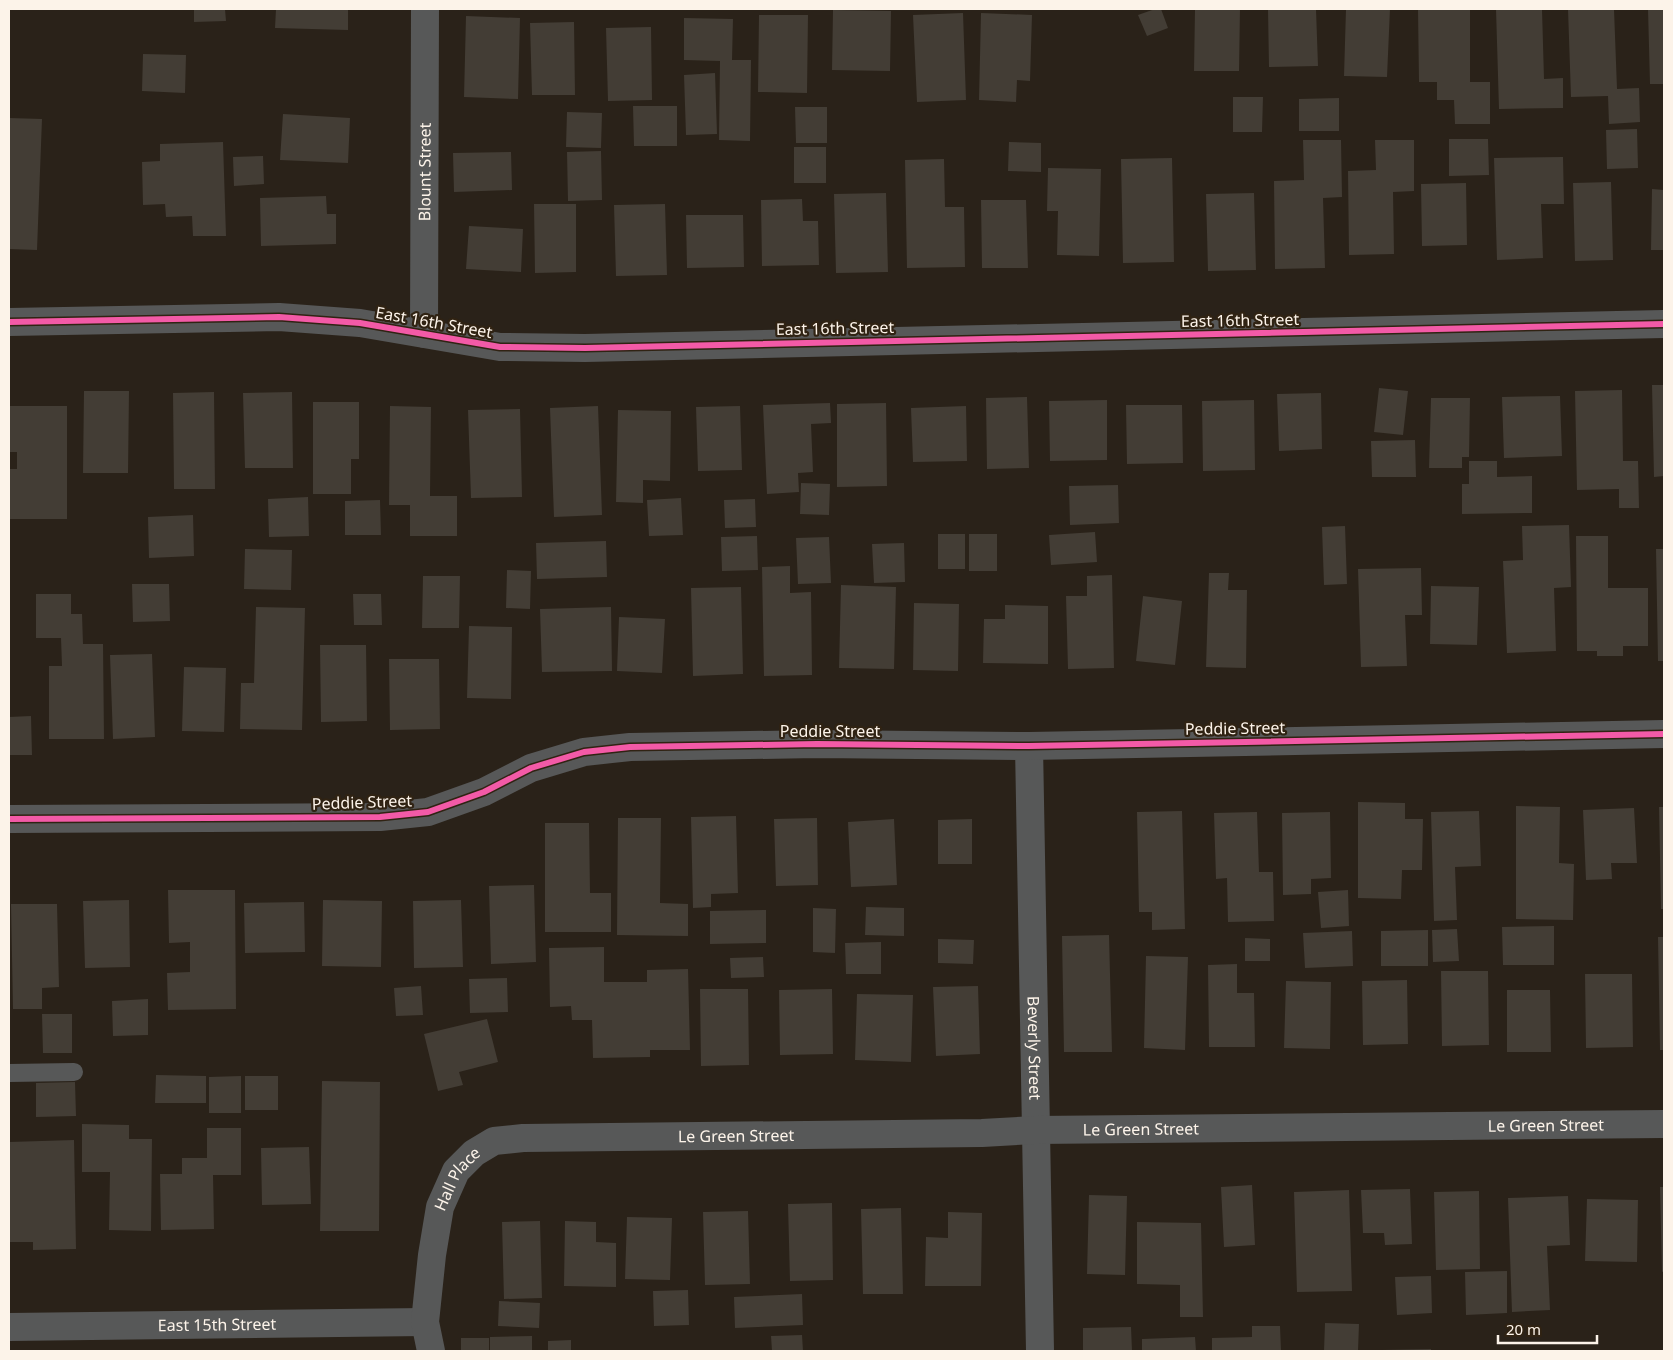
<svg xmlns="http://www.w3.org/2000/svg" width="1673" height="1360" font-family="'Noto Sans',sans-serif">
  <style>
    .building { fill: #433d35 }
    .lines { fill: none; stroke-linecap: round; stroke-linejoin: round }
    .service { stroke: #575858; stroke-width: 18 }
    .minor { stroke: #575858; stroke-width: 28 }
    .cycleway-casing { stroke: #302313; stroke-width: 9 }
    .cycleway { stroke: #f35aa7; stroke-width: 6 }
    .labels { text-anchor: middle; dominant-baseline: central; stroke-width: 4.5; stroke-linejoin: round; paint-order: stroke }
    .street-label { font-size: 16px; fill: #fcf3e9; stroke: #302313 }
  </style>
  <rect width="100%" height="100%" fill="#2a2219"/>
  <!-- building -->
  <path class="building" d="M194 9H225L226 21 194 22Z
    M276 9H348V30L275 28Z
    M1155 9H1161L1168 28 1147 36 1138 15Z
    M1195 9H1240L1239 71H1194Z
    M1268 9H1316L1318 66 1269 67Z
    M1346 9H1390L1387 77 1344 76Z
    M1418 9H1470V82H1490V124H1455L1454 100H1437V82H1419Z
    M1496 9H1542L1544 79 1563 78V108L1499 109Z
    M1568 9H1614L1617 89 1639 88 1640 122 1609 124 1608 96 1571 97Z
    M1648 9H1664V84H1650Z
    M833 10 891 11 890 71 832 70Z
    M963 13 966 100 917 102 913 15Z
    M981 13 1032 15 1030 81 1017 80 1016 102 979 100Z
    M759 15H808L807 93 758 92Z
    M466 16 520 18 518 99 464 97Z
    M684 18 733 19 732 60H751L750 141 719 140 720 61 684 60Z
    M574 22 575 95H532L530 23Z
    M651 27 652 100 608 101 606 28Z
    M143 54 186 55 185 93 142 91Z
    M715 73 717 134 686 135 684 75Z
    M1233 97H1263L1262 132H1233Z
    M1339 98V131H1299V99Z
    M633 106H677V146H634Z
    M795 107H827V143H796Z
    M567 112 602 113 601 148 566 147Z
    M283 114 350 118 348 163 280 160Z
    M9 118 42 119 37 250 9 249Z
    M1637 129 1638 168 1607 169 1606 130Z
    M1449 139H1488L1489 175 1449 176Z
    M1303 140H1341L1342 197 1323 198 1325 268 1275 269 1274 181 1304 180Z
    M1375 140H1414V191L1393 192 1394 254 1349 255 1348 171 1376 170Z
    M223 142 226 236H193L192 216 166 217 165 204 143 205 142 162 160 161V144Z
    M1009 142 1041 143V172L1008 171Z
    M794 147H826V183H794Z
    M601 151 602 200 568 201 567 152Z
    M511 152 512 190 454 192 453 153Z
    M263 156 264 184 234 186 233 157Z
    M1563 157 1564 204H1541L1543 258 1497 260 1494 158Z
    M1172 158 1174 262 1123 263 1121 159Z
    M944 159 945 207H964L965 267 907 268 905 160Z
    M1048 168 1101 169 1099 256 1057 255 1058 211H1047Z
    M1611 182 1613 260 1575 261 1573 183Z
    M1466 183 1467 245 1422 246 1421 184Z
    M1652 189 1664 190V250H1651Z
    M886 193 888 272 836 273 834 194Z
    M1254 193 1256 270 1208 271 1206 194Z
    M326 196 327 214H336V244L261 246 260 198Z
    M802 199 803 221H818L819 265 762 266 761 200Z
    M981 200H1026L1028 268H982Z
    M534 204H576V272L535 273Z
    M665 204 667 275 616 276 614 205Z
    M686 215H743L744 267 687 268Z
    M469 226 523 229 521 272 466 269Z
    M1652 385H1664V476L1654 477Z
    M1379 388 1408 391 1403 435 1374 432Z
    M1622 390 1623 461H1638L1639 508H1619V489L1577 490 1575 391Z
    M84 391H129L128 473H83Z
    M214 392 215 489H174L173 393Z
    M292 392 293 468H245L243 393Z
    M1321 393 1322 449 1279 451 1277 394Z
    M1560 396 1562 456 1504 458 1502 397Z
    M1027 397 1029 468 987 469 986 398Z
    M1431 398H1470L1469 457H1462V468H1429Z
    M1107 400V460L1050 461 1049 401Z
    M1254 400 1255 470 1203 471 1202 401Z
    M313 402H359V459H351V494H313Z
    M830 403 831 423 811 424 813 472 798 473 799 492 767 494 763 405Z
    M886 403 887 486 837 487V404Z
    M1126 405H1182L1183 463 1127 464Z
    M9 406H67V519H9V469H17V452H9Z
    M390 406 431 407 430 496H457V536H410V505H389Z
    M598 406 602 515 554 517 550 408Z
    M740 406 742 470 698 471 696 407Z
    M966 406 967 461 913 462 911 408Z
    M520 409 522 497 471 498 468 410Z
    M618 410 671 411 670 481 643 480V503L616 502Z
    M1415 440 1416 477H1372L1371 441Z
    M1469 461H1497V477L1532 476V513L1462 514V484H1469Z
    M801 483 830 484 829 515 800 514Z
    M1118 485 1119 523 1070 525 1069 486Z
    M308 497 309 536 269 537 268 499Z
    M681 498 683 535 649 536 647 500Z
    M755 499 756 527 725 528 724 500Z
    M380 500 381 535H345V501Z
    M193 515 194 556 149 558 148 517Z
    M1569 525 1571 587 1554 588 1556 651 1507 653 1503 561 1523 560 1522 526Z
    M1345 526 1347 584 1324 585 1322 527Z
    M1095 532 1097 562 1051 565 1049 535Z
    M938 534H965V569H938Z
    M969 534H997V571H969Z
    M757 536 758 570 722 571 721 537Z
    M1576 536H1608V588H1648V646H1623V656H1597V651H1577Z
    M829 537 831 583 798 584 796 538Z
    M606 541 607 577 537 579 536 543Z
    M904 543 905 582 874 583 872 544Z
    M245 549 292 550 291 590 244 589Z
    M1656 549H1664V661H1658Z
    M790 566V593L811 592 812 675 764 676 762 567Z
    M1421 568 1422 615H1405L1407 666 1361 667 1358 569Z
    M507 570 531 571 530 609 506 608Z
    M1209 573H1229L1228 590H1247L1246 668 1206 667Z
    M1112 575 1114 668 1068 669 1066 596H1087V576Z
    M423 576H460L459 628H422Z
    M132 584H169L170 621 133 622Z
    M841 585 896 587 894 669 839 668Z
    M1431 586 1479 587 1477 645 1430 644Z
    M741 587 743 674 693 676 691 588Z
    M36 594H71V614H82L83 644H103L104 739H49V666H62L61 638H36Z
    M353 594H381L382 625H354Z
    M1143 596 1182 601 1175 665 1136 661Z
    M914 603 959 604 958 671 913 670Z
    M1005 605 1048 606V664L983 663 984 619H1005Z
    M256 607 305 608 302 730 240 729 241 683H254Z
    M611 607 612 671 542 672 540 609Z
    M619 617 665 619 662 673 617 671Z
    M469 626 512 627 511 699 467 698Z
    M320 645H366L367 721 321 722Z
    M152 654 155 737 113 739 110 655Z
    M389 659H439L440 729 390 730Z
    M184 667 226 668 224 732 182 731Z
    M31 716 32 755H9V717Z
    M1358 802 1405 803V819H1423L1422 870H1402L1401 899 1358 898Z
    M1516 806 1560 807 1559 863 1574 864 1573 920 1516 919Z
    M1659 807H1664V909H1661Z
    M1634 808 1637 863H1611L1612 879 1586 880 1583 810Z
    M1182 811 1185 929 1152 930V912H1139L1137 812Z
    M1479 811 1481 866 1455 867 1457 920 1434 921 1431 812Z
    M1257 812 1259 872H1273L1274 921 1228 922 1227 878 1216 879 1214 813Z
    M1330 812 1331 878 1311 879V894L1283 895 1282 813Z
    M736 816 738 893 711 894V907L693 908 691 817Z
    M618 818H661L660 903 688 904V936L617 935Z
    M817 818 818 885 776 886 774 819Z
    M894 819 897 885 851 887 848 822Z
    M972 819V864H938V820Z
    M545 823H589L590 893H611V932H545Z
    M534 885 536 962 491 964 489 886Z
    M168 890H235L236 1009 168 1010 167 973 190 972V942L169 943Z
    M1348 890 1349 926 1321 928 1318 892Z
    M129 900 130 967 85 968 83 901Z
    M323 900 382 901 381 967 322 966Z
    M461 900 463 967 414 968 413 901Z
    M304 902 305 952 245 953 244 903Z
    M11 904H57L59 987 42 988V1009H13Z
    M866 907 904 908V936L865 935Z
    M813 908 836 909 835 953 813 952Z
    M766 910V943L710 944V911Z
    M1554 926V965H1503L1502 927Z
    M1457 929 1459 961 1433 962 1432 930Z
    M1428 930V966H1381V931Z
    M1352 931 1353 966 1305 968 1303 933Z
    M1109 935 1112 1052H1064L1062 936Z
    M1658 937H1664V1050H1660Z
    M1245 938 1270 939V961H1245Z
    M938 939 974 940 973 964 938 963Z
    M881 942V974H846L845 943Z
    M604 947V982H647V970L688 969 690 1050H650V1057L593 1058 592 1020H572L571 1006 550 1007 549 948Z
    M1146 956 1188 957 1185 1050 1144 1048Z
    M763 957 764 977 731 978 730 958Z
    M1237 964V993H1254L1255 1047H1209L1208 965Z
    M1441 971H1488L1489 1045 1442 1046Z
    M1585 974H1632L1633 1047 1586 1048Z
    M507 978 508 1012 470 1013 469 979Z
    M1407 980 1408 1044 1363 1045 1362 981Z
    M1286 981 1331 982 1330 1049 1284 1048Z
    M421 986 423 1015 396 1016 394 988Z
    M978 986 980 1054 936 1056 933 987Z
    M700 989H748L749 1065 701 1066Z
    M832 989 833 1054 780 1055 779 990Z
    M1507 990H1550L1551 1052H1507Z
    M857 994 913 995 911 1062 855 1060Z
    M148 999V1035L113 1036 112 1001Z
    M42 1014H72V1053H43Z
    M487 1019 498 1062 459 1072 463 1085 438 1091 424 1034Z
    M156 1075 206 1076V1103H155Z
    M241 1076V1113H209V1077Z
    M245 1076H278V1110H245Z
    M322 1081 380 1082 379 1231H320Z
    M75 1082 76 1116 36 1117V1083Z
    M82 1124 129 1125V1139H152L151 1231 109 1230 110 1172H82Z
    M207 1128H241V1175H213L214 1229 161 1230 160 1174H182V1158H207Z
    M74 1140 76 1249 33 1250V1242H10L9 1142Z
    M309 1147 311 1204 262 1205 261 1148Z
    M1252 1185 1255 1245 1224 1247 1221 1187Z
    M1660 1187H1664V1271L1662 1272Z
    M1410 1189 1412 1244 1385 1245 1384 1233H1363L1361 1190Z
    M1349 1190 1352 1291 1297 1292 1294 1192Z
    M1479 1191 1480 1269 1436 1270 1434 1192Z
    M1089 1195 1127 1196 1125 1275 1087 1274Z
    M1568 1196 1570 1245 1547 1246 1550 1310 1512 1312 1508 1198Z
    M1587 1199 1638 1200 1637 1262 1585 1261Z
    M832 1203 833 1280 790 1281 788 1204Z
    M901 1208 903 1294H863L861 1209Z
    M748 1211 750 1284 705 1285 703 1212Z
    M948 1212 982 1213 981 1286H925L926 1237 948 1238Z
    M627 1217 672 1218 670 1280 625 1279Z
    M540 1221 542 1298 504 1299 502 1222Z
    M565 1221 596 1222V1242L616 1243V1287L564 1286Z
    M1137 1222 1201 1223 1203 1317H1180V1285L1137 1284Z
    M1507 1271V1313L1466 1315 1465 1272Z
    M1431 1276 1432 1313 1397 1315 1395 1277Z
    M688 1290 689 1325 654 1326 653 1291Z
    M802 1294 803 1325 735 1328 734 1297Z
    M499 1301 540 1303 539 1328 498 1326Z
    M1325 1323 1359 1324 1358 1351H1324Z
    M1252 1326H1280L1281 1351H1212V1338L1252 1337Z
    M1131 1327 1132 1351H1083V1328Z
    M802 1335 803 1351H772L771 1336Z
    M532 1336V1351H490V1337Z
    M1195 1337 1196 1351H1142V1339Z
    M461 1338H489V1351H461Z
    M571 1340V1351H548V1341Z
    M1431 1349V1351H1381V1350Z"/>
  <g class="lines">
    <!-- service -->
    <path class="service" d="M9 1073 74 1072"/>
    <!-- minor -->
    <g class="minor">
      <path d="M9 322 279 317 360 323 500 347 585 348 1664 324"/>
      <path id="s1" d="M424 334 425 9"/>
      <path id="s2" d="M1029 746 1040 1351"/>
      <path d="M9 819 380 817 428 812 484 792 531 768 584 752 630 747 817 744 1029 746 1664 734"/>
      <path id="s3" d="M9 1327 425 1322"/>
      <path id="s4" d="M431 1351 425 1322 432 1255 440 1207 456 1171 474 1153 494 1141 523 1138 982 1133 1035 1130 1664 1124"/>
    </g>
    <!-- cycleway casing -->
    <g class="cycleway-casing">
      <path id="cycleway" d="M9 322 279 317 360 323 500 347 585 348 1664 324
        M9 819 380 817 428 812 484 792 531 768 584 752 630 747 817 744 1029 746 1664 734"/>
    </g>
    <!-- cycleway -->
    <use href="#cycleway" class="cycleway"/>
  </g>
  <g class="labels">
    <!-- street labels -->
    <g class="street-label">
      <text stroke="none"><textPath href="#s1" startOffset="162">Blount Street</textPath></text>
      <text transform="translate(1240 320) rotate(-1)">East 16th Street</text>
      <text transform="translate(434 322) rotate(10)">East 16th Street</text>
      <text transform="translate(835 328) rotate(-1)">East 16th Street</text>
      <text transform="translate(1235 728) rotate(-1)">Peddie Street</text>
      <text x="830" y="731">Peddie Street</text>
      <text transform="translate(362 802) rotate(-2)">Peddie Street</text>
      <text stroke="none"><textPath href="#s2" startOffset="302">Beverly Street</textPath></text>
      <text stroke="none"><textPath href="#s4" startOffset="1286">Le Green Street</textPath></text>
      <text stroke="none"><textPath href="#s4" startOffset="881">Le Green Street</textPath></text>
      <text stroke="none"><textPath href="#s4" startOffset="476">Le Green Street</textPath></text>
      <text stroke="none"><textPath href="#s4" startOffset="179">Hall Place</textPath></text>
      <text stroke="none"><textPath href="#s3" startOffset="208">East 15th Street</textPath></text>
    </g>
  </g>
  <!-- border -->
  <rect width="1673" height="1360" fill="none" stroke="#fcf3e9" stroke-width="20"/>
  <!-- scale -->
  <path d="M1498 1335v8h99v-8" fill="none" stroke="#fcf3e9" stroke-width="2.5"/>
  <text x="1506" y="1335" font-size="15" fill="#fcf3e9" stroke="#302313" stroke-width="4" paint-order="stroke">20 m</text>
</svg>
